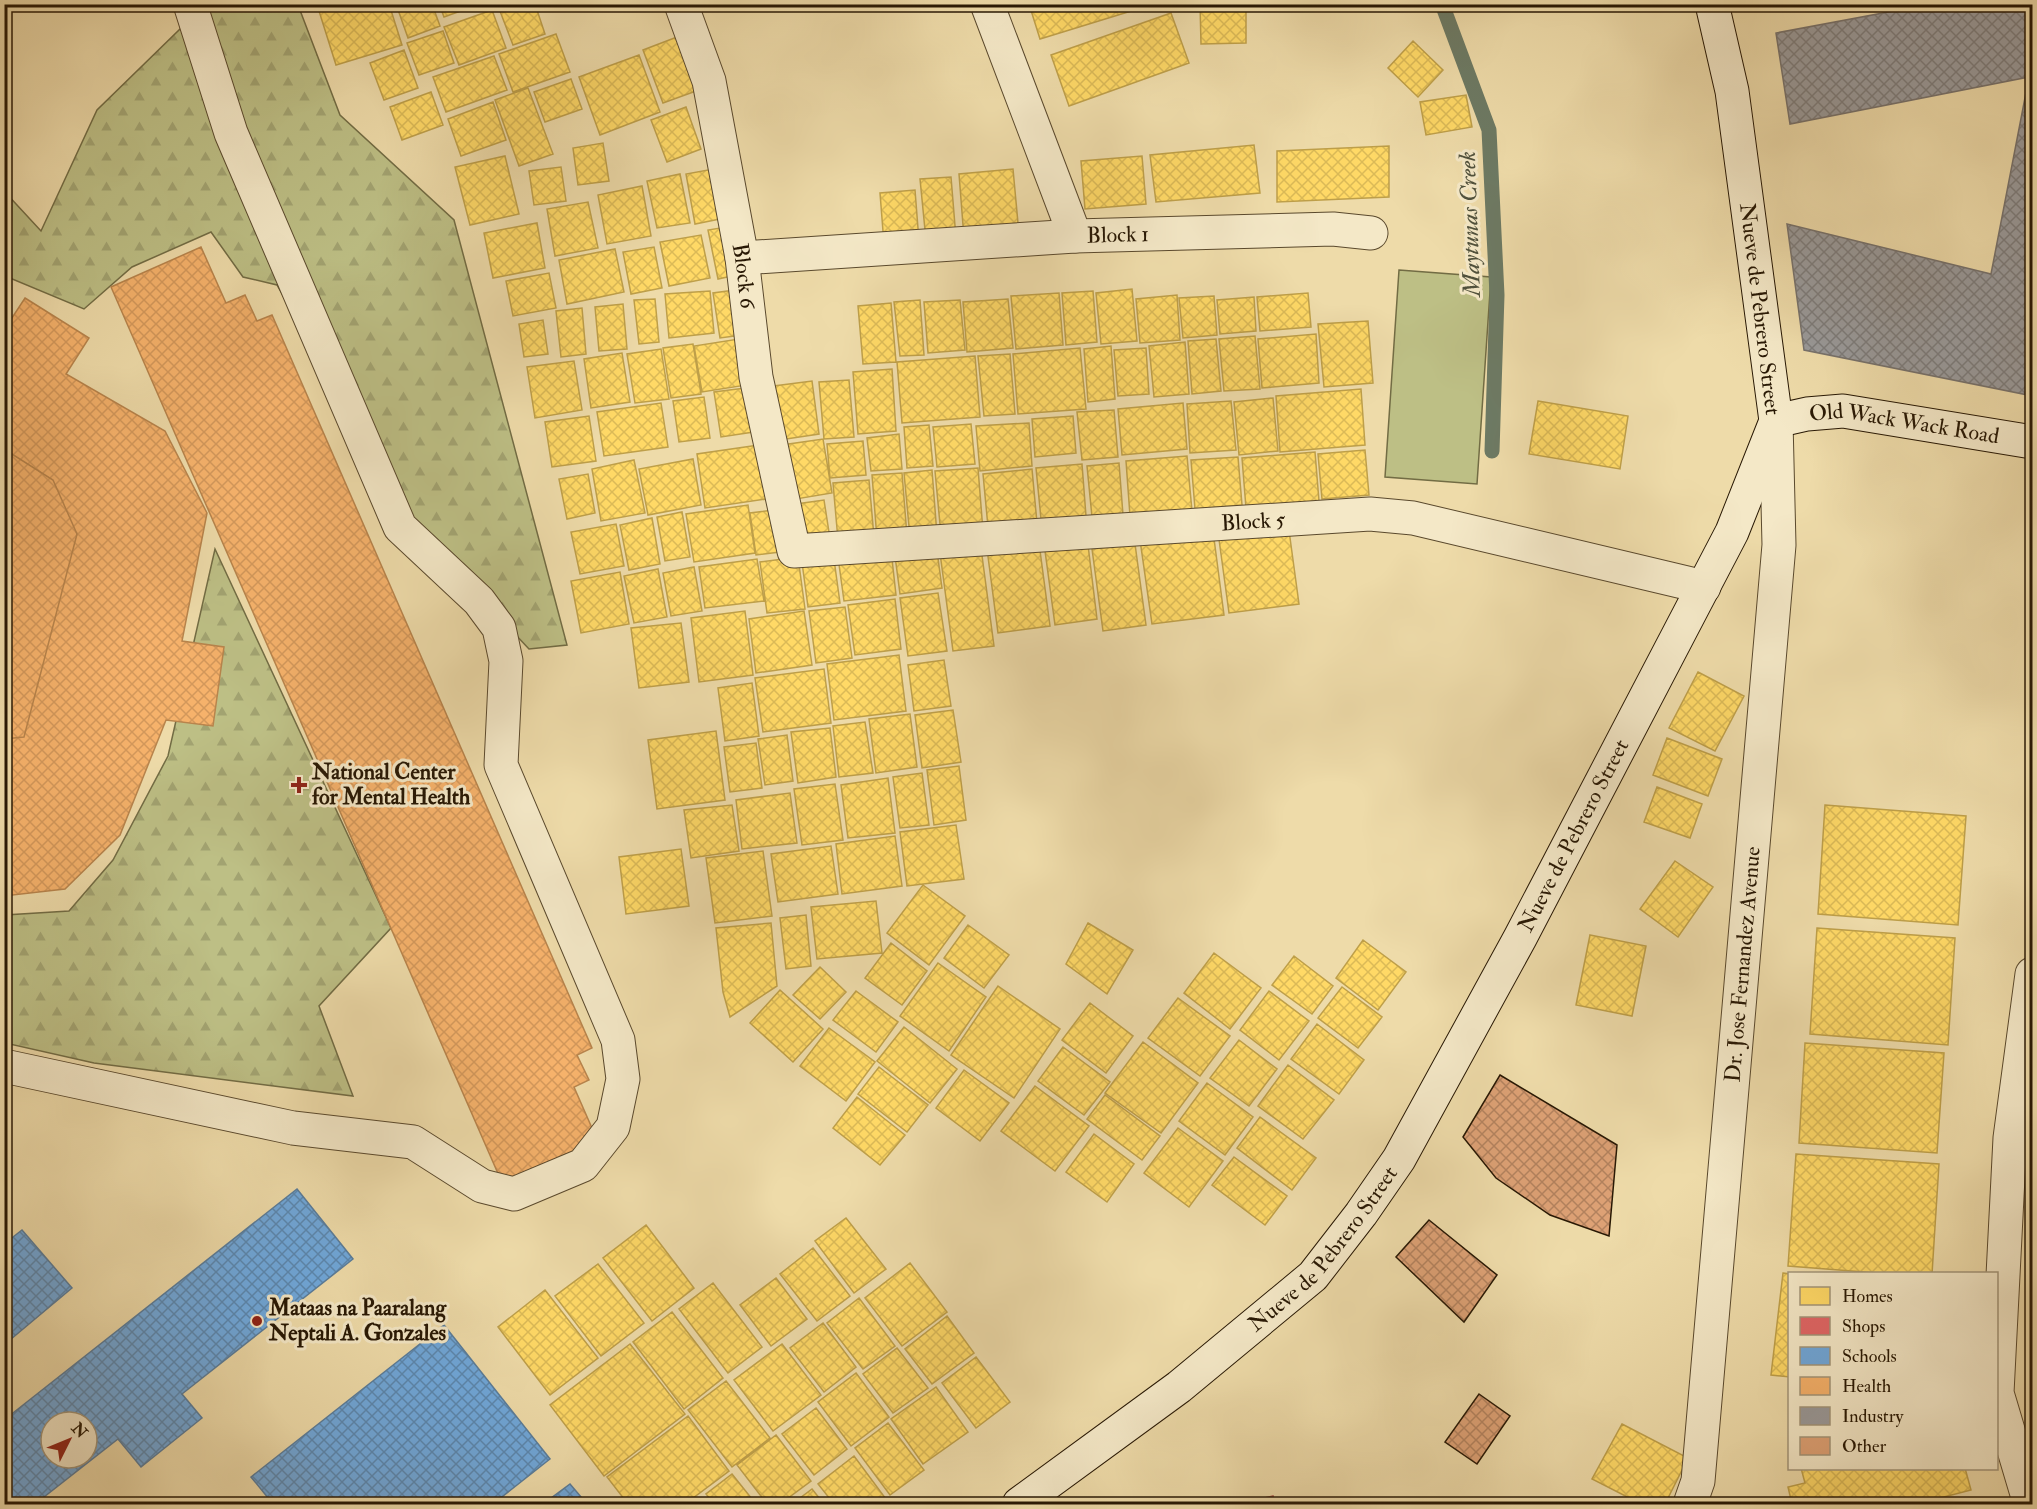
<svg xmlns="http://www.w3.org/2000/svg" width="2037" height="1509" font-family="'IM FELL Double Pica',serif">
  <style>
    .forest { fill: url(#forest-firs); stroke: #726c44; stroke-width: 1.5 }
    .park { fill: #bdbf85; stroke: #726c44; stroke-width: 1.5 }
    .homes { fill: url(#homes-cross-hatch); stroke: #be9f49; stroke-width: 1.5 }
    .shops { fill: url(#shops-cross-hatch); stroke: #a94f49; stroke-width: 1.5 }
    .schools { fill: url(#schools-cross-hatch); stroke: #5a7d9b; stroke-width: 1.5; fill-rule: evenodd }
    .health { fill: url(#health-cross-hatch); stroke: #b8844c; stroke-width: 1.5 }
    .industry { fill: url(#industry-cross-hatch); stroke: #77726c; stroke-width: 1.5 }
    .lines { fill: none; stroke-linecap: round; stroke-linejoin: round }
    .stream { stroke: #6d7a64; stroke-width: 15 }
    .building { fill: url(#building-cross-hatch); stroke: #281804; stroke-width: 1.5 }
    .street-casing { stroke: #5a492d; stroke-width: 35 }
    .secondary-casing { stroke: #281804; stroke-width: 35 }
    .street { stroke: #f4e8c7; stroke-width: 33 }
    .secondary { stroke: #f4e8c7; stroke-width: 33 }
    .poi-dot { fill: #8f2418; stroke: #f4e8c7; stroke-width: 2 }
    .labels { text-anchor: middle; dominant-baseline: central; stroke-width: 6; stroke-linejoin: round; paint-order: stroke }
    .street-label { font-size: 22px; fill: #281804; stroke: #f4e8c7 }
    .poi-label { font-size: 22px; font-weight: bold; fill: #281804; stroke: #f4e8c7; text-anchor: start }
    .water-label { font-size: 24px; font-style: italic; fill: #50513c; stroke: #f4e8c7 }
  </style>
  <defs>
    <pattern id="forest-firs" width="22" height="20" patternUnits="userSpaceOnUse" patternTransform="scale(1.5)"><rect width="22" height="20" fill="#bdbf85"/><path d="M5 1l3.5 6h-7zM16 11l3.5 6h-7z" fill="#a2a371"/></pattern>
    <pattern id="homes-cross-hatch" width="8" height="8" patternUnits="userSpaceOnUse" patternTransform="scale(1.5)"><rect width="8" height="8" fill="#ffd966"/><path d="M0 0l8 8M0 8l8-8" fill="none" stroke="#dbba57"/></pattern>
    <pattern id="shops-cross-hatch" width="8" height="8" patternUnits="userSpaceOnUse" patternTransform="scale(1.5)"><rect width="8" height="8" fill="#e06666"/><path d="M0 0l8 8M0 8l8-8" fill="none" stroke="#b65352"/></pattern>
    <pattern id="schools-cross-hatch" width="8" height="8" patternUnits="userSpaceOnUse" patternTransform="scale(1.5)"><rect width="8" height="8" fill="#6fa8dc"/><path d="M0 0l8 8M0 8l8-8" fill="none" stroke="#5b88b0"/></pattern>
    <pattern id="health-cross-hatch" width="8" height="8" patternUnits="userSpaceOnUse" patternTransform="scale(1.5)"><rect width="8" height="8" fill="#f6b26b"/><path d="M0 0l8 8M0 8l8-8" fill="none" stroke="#d3985b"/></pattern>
    <pattern id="industry-cross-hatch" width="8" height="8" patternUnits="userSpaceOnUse" patternTransform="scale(1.5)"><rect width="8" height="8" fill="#999"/><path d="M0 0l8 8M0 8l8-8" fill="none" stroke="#7d7c7b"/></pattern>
    <pattern id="building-cross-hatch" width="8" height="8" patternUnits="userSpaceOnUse" patternTransform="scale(1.5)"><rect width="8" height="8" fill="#dda175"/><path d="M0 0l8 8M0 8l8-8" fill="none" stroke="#b3825e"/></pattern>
  </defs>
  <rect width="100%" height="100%" fill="#eedba9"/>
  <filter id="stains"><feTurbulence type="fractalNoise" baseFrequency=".00333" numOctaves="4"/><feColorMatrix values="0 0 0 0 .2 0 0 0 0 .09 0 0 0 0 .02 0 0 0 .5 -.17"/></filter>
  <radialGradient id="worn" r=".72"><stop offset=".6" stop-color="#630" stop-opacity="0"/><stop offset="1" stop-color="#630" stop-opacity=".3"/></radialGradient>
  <!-- forest -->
  <path class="forest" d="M174 5H298L340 115 454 220 567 645 529 649 411 523 277 285 243 277 211 232 132 267 84 309 5 276 4 191 41 231 97 110 181 28Z
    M215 549 391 928 319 1006 353 1096 94 1063 5 1043V915L69 911 113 860 168 756Z"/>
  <!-- park -->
  <path class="park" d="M1399 270 1491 277 1477 484 1385 477Z"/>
  <!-- homes -->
  <path class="homes" d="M342 4H389L402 45 336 65 319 11Z
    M396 4H432L440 26 408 38Z
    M439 4H480L444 17Z
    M503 4H535L545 34 513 45 498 6Z
    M1029 4H1154L1040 39Z
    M1200 4H1246V43L1201 44Z
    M492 10 506 48 459 65 444 27Z
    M1171 13 1189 63 1069 106 1051 55Z
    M443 31 454 63 419 75 407 43Z
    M556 34 570 72 513 92 499 54Z
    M677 37 696 91 663 103 643 50Z
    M1413 41 1443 70 1418 97 1388 68Z
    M404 50 418 88 384 100 370 63Z
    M639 55 660 112 600 135 579 77Z
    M494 56 507 90 446 112 433 77Z
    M571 79 582 109 545 122 534 92Z
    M528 88 553 154 519 166 495 100Z
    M431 92 443 125 402 140 390 107Z
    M1466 95 1472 127 1426 135 1420 102Z
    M493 102 506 140 461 156 448 119Z
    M686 107 701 149 667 162 651 120Z
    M603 143 609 181 578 185 573 148Z
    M1254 145 1260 193 1156 202 1150 155Z
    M1389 146V197L1277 202V151Z
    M505 156 519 214 470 225 455 167Z
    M1142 156 1146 204 1085 209 1081 161Z
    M561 167 566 201 534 205 529 171Z
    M724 167 735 216 695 224 686 174Z
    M1013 169 1019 234 964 238 959 174Z
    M680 174 690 223 657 228 647 181Z
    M951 177 956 238 926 240 920 179Z
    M642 186 651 236 607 244 598 195Z
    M915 190 919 241 884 244 880 193Z
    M588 202 598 248 555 256 547 209Z
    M537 223 545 268 493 278 484 233Z
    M732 226 741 274 718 279 708 230Z
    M701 235 710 278 669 286 660 242Z
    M654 247 662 288 631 294 623 252Z
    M615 249 624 292 567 304 559 260Z
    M549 273 556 308 513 316 506 281Z
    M742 289 749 334 720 338 713 293Z
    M1132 289 1137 341 1101 344 1096 293Z
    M710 291 714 333 669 338 665 294Z
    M1093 291 1097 342 1066 345 1062 293Z
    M1059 293 1063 345 1016 349 1011 296Z
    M1308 293 1311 327 1260 331 1257 297Z
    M1177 295 1180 340 1140 343 1136 299Z
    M1214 296 1217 335 1183 338 1179 298Z
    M1254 297 1256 331 1220 334 1217 300Z
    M655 299 659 342 639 344 634 300Z
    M1008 299 1013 348 967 352 963 302Z
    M920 300 924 355 900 356 894 302Z
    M960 300 965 350 928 353 924 302Z
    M891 303 896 362 863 364 858 306Z
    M623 304 627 349 599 351 595 307Z
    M582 308 586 354 561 357 556 311Z
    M543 320 548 354 524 357 519 324Z
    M1368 321 1373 383 1324 387 1318 324Z
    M1316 334 1319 383 1262 388 1258 339Z
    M1255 336 1260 389 1224 391 1219 339Z
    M745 338 753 384 702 392 694 346Z
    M1216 339 1221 391 1192 394 1188 341Z
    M1185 342 1189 394 1154 397 1149 346Z
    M693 344 701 394 671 398 663 348Z
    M1111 346 1115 399 1088 402 1084 349Z
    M1080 348 1086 409 1018 414 1013 354Z
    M1146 348 1149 394 1118 396 1114 350Z
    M661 349 669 399 635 403 627 354Z
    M622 353 630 402 591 408 584 359Z
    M1010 354 1015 414 984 416 978 356Z
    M975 356 980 417 902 423 897 362Z
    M574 361 582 410 535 418 527 367Z
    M892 369 896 431 858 434 853 372Z
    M849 380 854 437 824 439 819 382Z
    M812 381 819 434 773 441 766 387Z
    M753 387 760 431 721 437 714 392Z
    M1361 389 1365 445 1280 452 1276 396Z
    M704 397 710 438 679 442 673 401Z
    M1273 398 1278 451 1239 455 1234 402Z
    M1231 401 1236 450 1190 453 1187 404Z
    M1538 401 1628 416 1620 469 1529 454Z
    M661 403 668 447 604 456 597 412Z
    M1183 403 1187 449 1122 455 1118 409Z
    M1114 410 1118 457 1082 460 1077 412Z
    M589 416 596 461 552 467 545 422Z
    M1073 416 1076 453 1035 457 1032 419Z
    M1029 423 1032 466 980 471 976 426Z
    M971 424 975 464 937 467 933 427Z
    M929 425 933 466 907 468 904 427Z
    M899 434 902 469 871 471 867 438Z
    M823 439 832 493 784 501 775 446Z
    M863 441 866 475 830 478 827 444Z
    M765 444 773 498 705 508 697 454Z
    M1365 450 1369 495 1322 499 1318 454Z
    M1315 452 1319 501 1246 508 1242 458Z
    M1187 456 1192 511 1130 516 1126 461Z
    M1238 457 1242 505 1195 509 1191 460Z
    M693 459 701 505 648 515 639 469Z
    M634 460 645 513 601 521 592 469Z
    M1119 463 1123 515 1092 517 1087 466Z
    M1082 464 1086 516 1041 519 1036 468Z
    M978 468 983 531 941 535 935 471Z
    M1032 469 1037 523 988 527 983 474Z
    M932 470 937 535 910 537 904 473Z
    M902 473 907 536 877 539 872 475Z
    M588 474 595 513 567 519 559 479Z
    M869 480 874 537 838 540 833 483Z
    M824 500 831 545 796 550 789 505Z
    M748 505 755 553 694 562 686 514Z
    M781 509 788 551 756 555 750 513Z
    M682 512 690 557 665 561 657 517Z
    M652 518 660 564 629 570 620 525Z
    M1288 523 1299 604 1229 613 1218 532Z
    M616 524 624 566 580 574 571 532Z
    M1213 531 1224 615 1152 624 1140 540Z
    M1039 543 1050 626 998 633 987 549Z
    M1135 544 1146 625 1103 631 1092 549Z
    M1088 545 1097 619 1055 625 1045 551Z
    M981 548 994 646 953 651 940 553Z
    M891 550 896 595 844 601 838 557Z
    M937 551 942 588 900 594 895 556Z
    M833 552 840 603 808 607 801 555Z
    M798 557 805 609 767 613 760 562Z
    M757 559 764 601 705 608 699 567Z
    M694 567 702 611 671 616 663 573Z
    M658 569 667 617 634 623 624 576Z
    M620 572 629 624 581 633 571 581Z
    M938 593 947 651 908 656 900 598Z
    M895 599 901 649 855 655 848 605Z
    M845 607 852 658 816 663 809 611Z
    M745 611 753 675 699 682 691 618Z
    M804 611 812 665 756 673 749 619Z
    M681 623 689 682 639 688 631 628Z
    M899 655 906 711 834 720 827 664Z
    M944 660 951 706 914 711 908 665Z
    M824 669 831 723 763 732 755 678Z
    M1698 672 1744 696 1715 751 1669 728Z
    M752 683 759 736 725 741 718 688Z
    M953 710 961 762 922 768 915 715Z
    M910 714 917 767 876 773 869 719Z
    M865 722 873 773 839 777 833 726Z
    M830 728 836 777 798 783 791 732Z
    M716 731 725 800 657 809 648 740Z
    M787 735 793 781 765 785 758 739Z
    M1667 738 1722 759 1708 796 1653 775Z
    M756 743 762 788 730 792 724 747Z
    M959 766 966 820 934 825 927 770Z
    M922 773 929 825 900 828 893 777Z
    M888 778 895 833 848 838 841 785Z
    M835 784 843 840 802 845 794 789Z
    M1657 787 1702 804 1690 838 1644 822Z
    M790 793 797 843 742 849 736 800Z
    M732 805 739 851 691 858 684 810Z
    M1825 805 1966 816 1958 925 1818 914Z
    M956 825 964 879 907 886 900 832Z
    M895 836 902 886 842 894 836 844Z
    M831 846 838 894 778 902 771 854Z
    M681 849 689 906 626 914 619 857Z
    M763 851 772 916 715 923 706 858Z
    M1675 861 1713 887 1678 937 1640 909Z
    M923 885 965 916 929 965 887 933Z
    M876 901 882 953 817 959 811 907Z
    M806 915 811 966 786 969 780 918Z
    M771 923 777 986 730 1017 723 992 716 928Z
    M1088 923 1133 950 1107 994 1066 964Z
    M968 925 1009 955 984 988 944 958Z
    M1817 928 1955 938 1948 1045 1810 1034Z
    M1590 935 1646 946 1632 1016 1576 1005Z
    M1363 940 1406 972 1378 1010 1336 978Z
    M891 943 927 971 902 1005 865 978Z
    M1214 953 1261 988 1230 1029 1184 993Z
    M1294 956 1333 986 1312 1014 1272 985Z
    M938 963 986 997 949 1051 900 1016Z
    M820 967 846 992 820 1019 793 995Z
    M998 986 1060 1029 1014 1098 951 1055Z
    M1342 987 1382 1017 1358 1048 1318 1018Z
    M780 990 823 1029 793 1062 750 1023Z
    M856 991 898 1022 876 1052 833 1020Z
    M1269 991 1309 1021 1279 1060 1240 1030Z
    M1178 998 1230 1036 1200 1076 1148 1038Z
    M1090 1003 1133 1036 1106 1073 1062 1040Z
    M1317 1024 1364 1060 1339 1094 1291 1059Z
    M904 1027 957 1069 930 1103 877 1061Z
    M829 1028 875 1062 846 1101 800 1066Z
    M1239 1040 1277 1069 1249 1106 1210 1078Z
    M1143 1042 1198 1083 1161 1133 1105 1093Z
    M1805 1043 1944 1053 1937 1153 1799 1143Z
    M1063 1047 1110 1082 1084 1115 1038 1081Z
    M1288 1065 1334 1100 1303 1139 1258 1106Z
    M879 1067 928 1105 907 1132 858 1094Z
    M964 1070 1009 1103 980 1141 936 1108Z
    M1207 1083 1253 1117 1225 1155 1179 1121Z
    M1035 1086 1089 1126 1055 1171 1001 1131Z
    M1105 1095 1160 1136 1142 1160 1087 1119Z
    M857 1097 905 1135 880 1165 833 1128Z
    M1260 1117 1316 1158 1292 1190 1237 1148Z
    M1178 1128 1223 1161 1189 1207 1144 1173Z
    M1094 1134 1134 1164 1107 1202 1066 1172Z
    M1796 1154 1939 1164 1932 1274H1890L1788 1266Z
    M1234 1157 1287 1196 1265 1225 1212 1185Z
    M846 1218 886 1269 854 1293 815 1241Z
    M646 1225 694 1288 652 1321 603 1258Z
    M813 1248 850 1296 817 1321 780 1274Z
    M910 1263 947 1312 902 1346 865 1298Z
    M598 1264 644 1323 601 1356 555 1296Z
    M1783 1273 1790 1274V1377L1771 1375Z
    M776 1278 807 1319 771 1346 740 1305Z
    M713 1283 762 1347 728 1373 679 1309Z
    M545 1290 598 1358 550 1395 498 1327Z
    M859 1298 895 1346 863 1369 827 1323Z
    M672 1312 723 1378 684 1409 633 1342Z
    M947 1316 974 1353 932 1384 905 1349Z
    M823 1323 856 1367 824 1392 790 1348Z
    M630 1344 685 1414 604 1476 550 1405Z
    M782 1344 821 1395 773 1431 734 1380Z
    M897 1348 928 1388 893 1413 863 1374Z
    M976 1357 1010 1402 976 1428 942 1383Z
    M856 1373 889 1417 851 1446 818 1402Z
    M726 1381 770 1438 732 1467 688 1410Z
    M936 1387 968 1432 923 1464 891 1419Z
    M816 1408 847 1449 814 1475 782 1434Z
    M688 1416 729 1471 685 1504H628L607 1477Z
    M888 1423 924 1470 890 1495 855 1448Z
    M1622 1424 1688 1458 1665 1504H1641L1592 1479Z
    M776 1435 811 1481 780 1504H767L737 1465Z
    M854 1456 886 1499 879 1504H834L818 1484Z
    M1801 1468H1965L1971 1490 1917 1504H1792L1788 1487 1805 1483Z
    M732 1474 756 1504H714L706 1494Z
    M812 1489 824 1504H792Z"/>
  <!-- shops -->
  <path class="shops" d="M1273 1496 1275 1504H1238Z"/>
  <!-- schools -->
  <path class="schools" d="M297 1189 353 1259 182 1394 202 1418 141 1467 118 1439 35 1504H4V1420ZM51 1422H87V1458H51Z
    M22 1230 72 1288 4 1345V1244Z
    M444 1325 550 1459 493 1504H273L251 1477Z
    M570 1484 587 1504H543Z"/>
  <!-- health -->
  <path class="health" d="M201 247 226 303 245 295 257 321 272 315 592 1048 577 1055 589 1080 574 1087 599 1144 503 1185 111 287Z
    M25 298 89 338 66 374 165 431 207 513 182 641 224 647 213 726 166 720 120 835 65 889 4 896V739L24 737 77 534 53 480 4 449V330Z
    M25 298 89 338 66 374 165 431 207 513 182 641 224 647 213 726 166 720 120 835 65 889 4 896V330Z"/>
  <!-- industry -->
  <path class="industry" d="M1931 4H2032V376L2028 395 1804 350 1787 224 1991 274 2029 77 1790 124 1776 33Z"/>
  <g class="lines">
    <!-- stream -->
    <path class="stream" d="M1442 4 1489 130 1497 295 1492 451"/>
  </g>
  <!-- building -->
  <path class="building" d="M1500 1075 1617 1145 1609 1236 1550 1215 1496 1178 1463 1137Z
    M1429 1220 1497 1275 1464 1322 1396 1257Z
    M1479 1394 1510 1416 1477 1464 1445 1442Z"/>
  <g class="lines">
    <!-- street casing -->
    <g class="street-casing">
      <g id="street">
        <path id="s1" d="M681 4 709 81 742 258 756 377 794 551 1370 514 1413 518 1704 587"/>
        <path id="s2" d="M987 4 1075 236 1333 229 1371 233"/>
        <path d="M742 258 1075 236"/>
        <path d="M4 1066 293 1128 413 1142 482 1186 514 1194 583 1165 613 1127 623 1079 618 1040 501 765 506 661 499 628 479 601 400 527 231 133 190 4"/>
        <path id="s3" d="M1690 1504 1698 1481 1779 545 1776 421"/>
        <path d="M2030 1504 1997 1393 2010 1138 2032 974"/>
      </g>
    </g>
    <!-- secondary casing -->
    <g class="secondary-casing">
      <g id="secondary">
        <path id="s4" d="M1776 421 1807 414 1843 411 2032 442"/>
        <path id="s5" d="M1019 1504 1179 1387 1313 1276 1361 1214 1399 1159 1520 938 1732 532 1776 421 1732 91 1712 4"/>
      </g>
    </g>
    <!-- street -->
    <use href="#street" class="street"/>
    <!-- secondary -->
    <use href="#secondary" class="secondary"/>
  </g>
  <!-- markers -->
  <g class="poi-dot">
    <path d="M296 776h6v6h6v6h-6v6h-6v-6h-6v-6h6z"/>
    <circle cx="257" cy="1321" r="6"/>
  </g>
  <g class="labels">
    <!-- street labels -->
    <g class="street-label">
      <text stroke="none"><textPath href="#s2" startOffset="291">Block 1</textPath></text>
      <text stroke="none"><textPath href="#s1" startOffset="280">Block 6</textPath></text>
      <text transform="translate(1760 309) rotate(83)">Nueve de Pebrero Street</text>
      <text stroke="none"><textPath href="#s4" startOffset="130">Old Wack Wack Road</textPath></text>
      <text stroke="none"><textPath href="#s1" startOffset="1020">Block 5</textPath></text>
      <text stroke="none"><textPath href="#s5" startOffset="885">Nueve de Pebrero Street</textPath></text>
      <text stroke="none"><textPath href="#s3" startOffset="543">Dr. Jose Fernandez Avenue</textPath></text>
      <text stroke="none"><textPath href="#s5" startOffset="399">Nueve de Pebrero Street</textPath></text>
    </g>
    <!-- poi labels -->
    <g class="poi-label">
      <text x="312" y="772">National Center<tspan x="312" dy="25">for Mental Health</tspan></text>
      <text x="269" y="1308">Mataas na Paaralang<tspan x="269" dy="25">Neptali A. Gonzales</tspan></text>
    </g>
    <!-- water labels -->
    <g class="water-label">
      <text transform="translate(1470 224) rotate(-92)">Maytunas Creek</text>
    </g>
  </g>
  <!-- margin -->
  <rect width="2037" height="1509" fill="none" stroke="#eedba9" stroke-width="24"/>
  <rect x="6" y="6" width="2025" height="1497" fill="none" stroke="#281804" stroke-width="3"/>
  <rect x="12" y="12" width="2013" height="1485" fill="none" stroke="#281804" stroke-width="1.5"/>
  <!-- legend -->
  <rect x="1788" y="1272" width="210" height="198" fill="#f4e8c7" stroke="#a29579" stroke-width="1.5"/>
  <rect x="1800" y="1287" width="30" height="18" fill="#ffd966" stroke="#a29579" stroke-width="1.5"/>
  <text x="1842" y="1302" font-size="18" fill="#281804">Homes</text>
  <rect x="1800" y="1317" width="30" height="18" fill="#e06666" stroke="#a29579" stroke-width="1.5"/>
  <text x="1842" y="1332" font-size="18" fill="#281804">Shops</text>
  <rect x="1800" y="1347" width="30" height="18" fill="#6fa8dc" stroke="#a29579" stroke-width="1.5"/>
  <text x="1842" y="1362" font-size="18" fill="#281804">Schools</text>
  <rect x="1800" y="1377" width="30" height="18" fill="#f6b26b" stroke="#a29579" stroke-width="1.5"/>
  <text x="1842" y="1392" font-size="18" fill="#281804">Health</text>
  <rect x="1800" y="1407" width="30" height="18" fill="#999999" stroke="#a29579" stroke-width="1.5"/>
  <text x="1842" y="1422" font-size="18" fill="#281804">Industry</text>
  <rect x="1800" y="1437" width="30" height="18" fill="#dda175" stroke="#a29579" stroke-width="1.5"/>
  <text x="1842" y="1452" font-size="18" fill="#281804">Other</text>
  <!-- north arrow -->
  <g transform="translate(69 1440) rotate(47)"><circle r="28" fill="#f4e8c7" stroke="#a29579" stroke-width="1.5"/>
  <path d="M0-4.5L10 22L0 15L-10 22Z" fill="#8f2418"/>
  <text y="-9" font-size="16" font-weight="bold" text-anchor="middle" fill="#281804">N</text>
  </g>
  <rect width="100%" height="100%" filter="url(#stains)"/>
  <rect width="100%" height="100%" fill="url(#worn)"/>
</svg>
